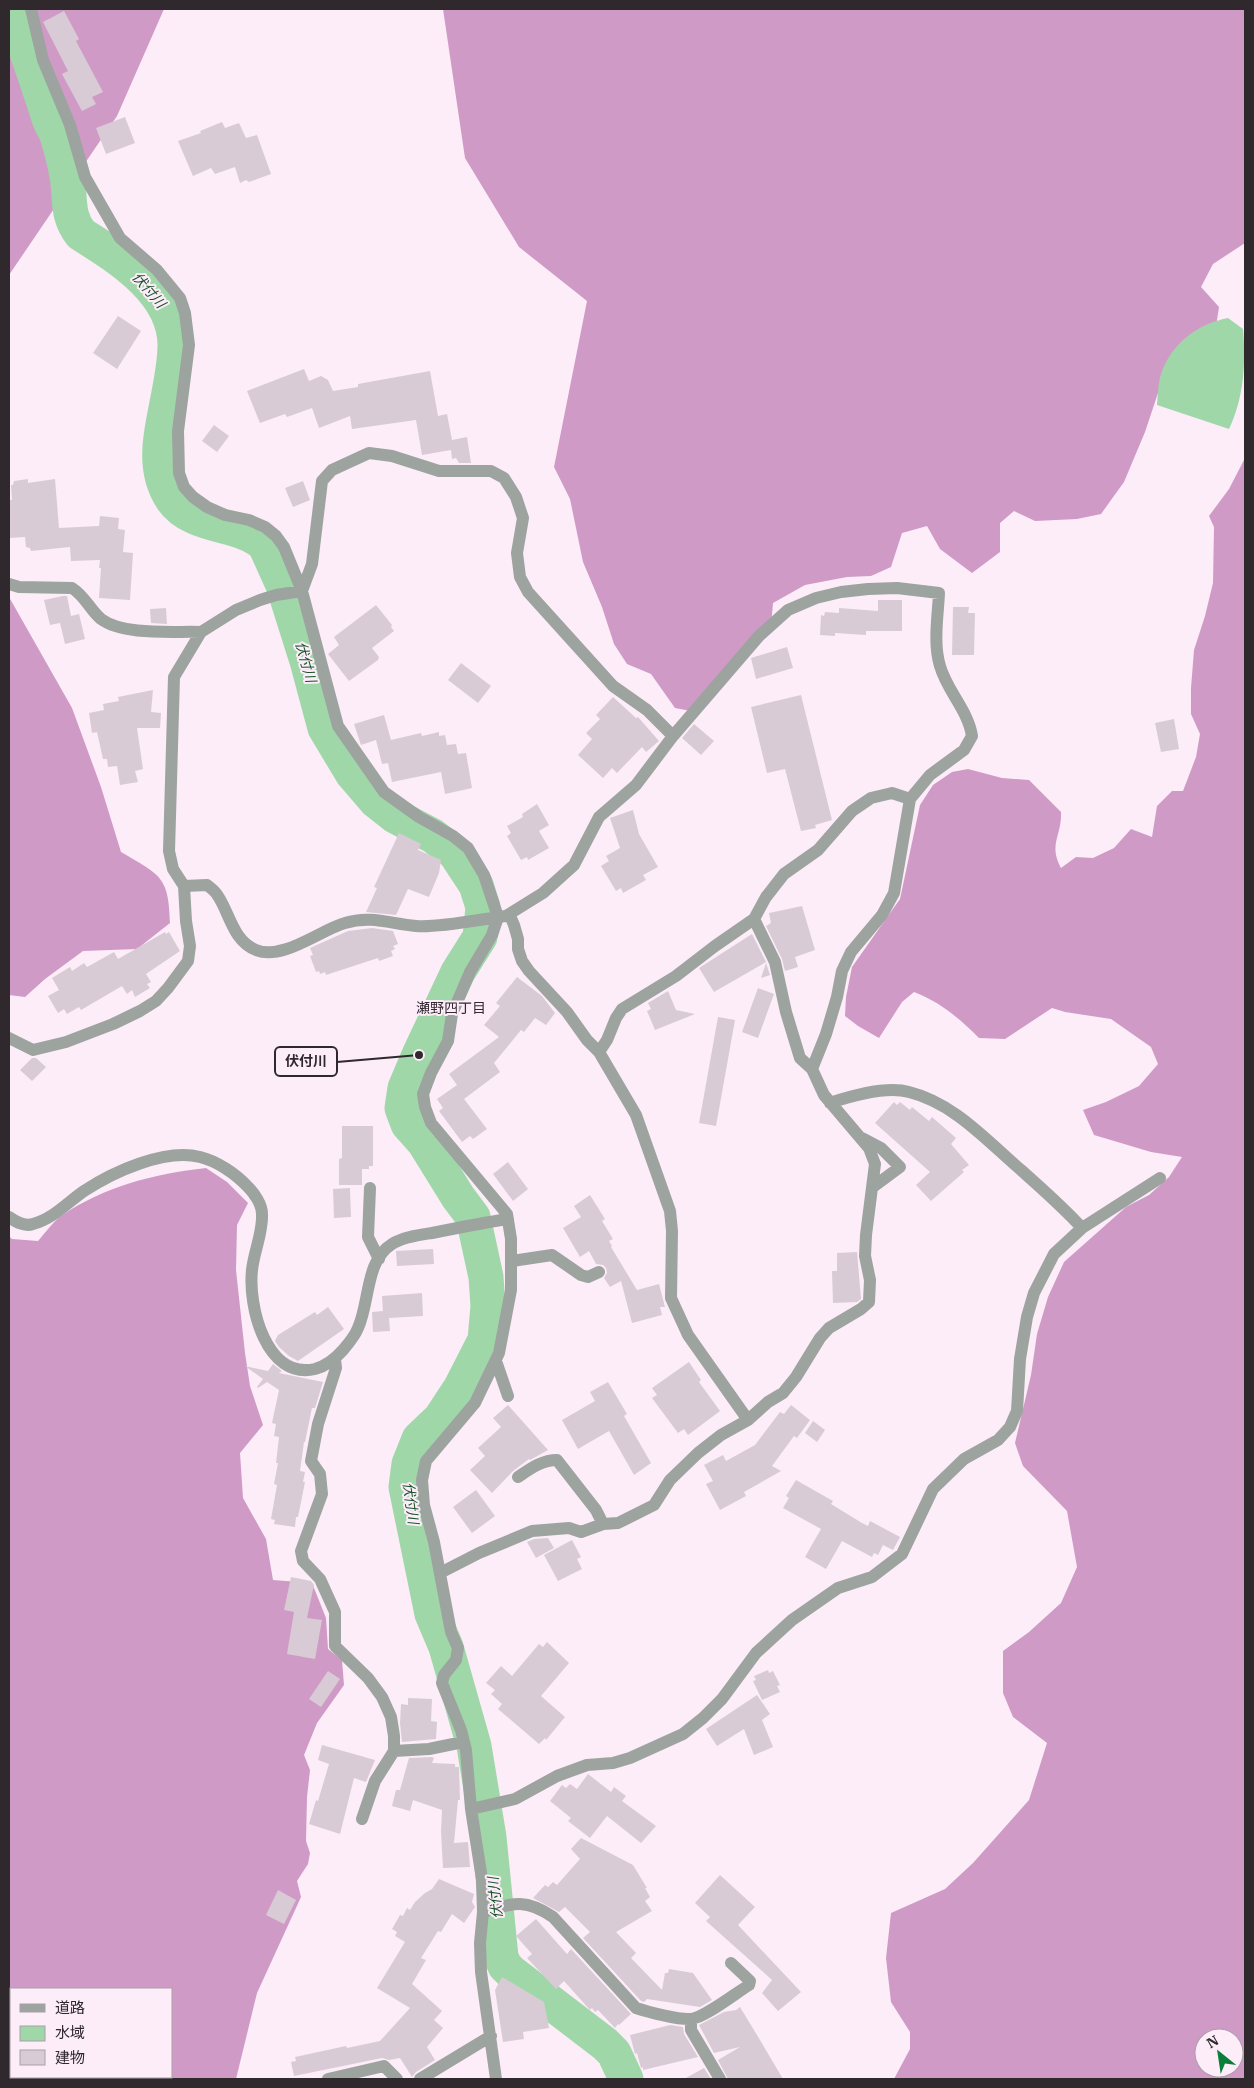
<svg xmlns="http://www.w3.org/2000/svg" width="1254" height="2088" font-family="'IBM Plex Serif','Noto Sans JP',serif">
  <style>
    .forest { fill: #d09ac6; fill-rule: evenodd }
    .water { fill: #a0d7a9 }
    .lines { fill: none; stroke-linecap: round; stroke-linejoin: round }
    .river { stroke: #a0d7a9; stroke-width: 35 }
    .building { fill: #d9cbd6 }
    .minor { stroke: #9da39e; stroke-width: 12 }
    .labels { text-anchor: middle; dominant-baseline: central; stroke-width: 4; stroke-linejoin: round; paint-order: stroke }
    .water-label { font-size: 14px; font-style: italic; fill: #175228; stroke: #fcedf9 }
    .neighbourhood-label { font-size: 14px; fill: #332831; stroke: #fcedf9 }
    .leader { fill: none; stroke: #2f292e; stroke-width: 2 }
    .callout-dot { fill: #2f292e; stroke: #fcedf9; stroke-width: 2 }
    .callout { fill: #fcedf9; stroke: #2f292e; stroke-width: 2 }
    .callout-label { font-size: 14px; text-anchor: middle; font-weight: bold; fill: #2f292e }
  </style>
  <rect width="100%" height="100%" fill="#fcedf9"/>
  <!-- forest -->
  <path class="forest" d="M9 9H164L117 116 9 275Z
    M443 9H1245V243L1213 264 1201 287 1219 307 1215 333 1162 381 1145 432 1124 482 1101 514 1077 519 1035 521 1014 511 1000 523V552L972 573 940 549 927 526 902 533 891 567 871 576 847 577 805 585 773 603 771 626 696 712 675 708 651 674 627 664 614 644 602 607 583 562 570 499 554 467 587 301 519 247 465 158Z
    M1245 458V2079H894L910 2049V2032L891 2002 886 1958 891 1913 945 1889 973 1863 1029 1800 1047 1743 1013 1717 1003 1693V1651L1029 1632 1061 1603 1077 1567 1067 1511 1023 1466 1015 1443 1031 1375 1037 1334 1048 1297 1064 1262 1126 1207 1149 1195 1169 1177 1182 1157 1151 1152 1094 1135 1083 1110 1106 1102 1139 1086 1158 1064 1151 1047 1111 1019 1065 1012 1052 1008 1005 1039 979 1038C959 1018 940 1002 914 992L902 1002 879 1038 858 1026 845 1016 846 997 852 967 900 899 920 805 933 785 952 772 968 769 1002 778 1029 780 1061 812C1062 836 1048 844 1061 868L1076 857 1093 858 1114 848 1131 829 1152 837 1157 806 1172 791H1183L1196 757 1200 734 1191 714V688L1194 650 1205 616 1213 583 1214 527 1209 516 1229 489ZM1204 2038H1234V2068H1204Z
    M9 597 72 708 101 787 121 852C160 875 169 876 170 923L137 949 83 951 45 979 25 997 9 995Z
    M206 1168 227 1182 248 1203 237 1225 236 1270 245 1353 250 1386 263 1425 240 1453 243 1498 266 1539 273 1580 312 1583 326 1618 328 1649 342 1660 344 1685 317 1723 304 1755 310 1770 307 1797 306 1841 310 1853 308 1864 297 1881 301 1897 257 1993 236 2079H9V1236L12 1239 38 1241C45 1233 53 1222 61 1216 105 1186 154 1174 206 1168ZM11 1989H171V2077H11Z"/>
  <!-- water -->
  <path class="water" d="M1228 318 1243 329C1246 362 1244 398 1229 429L1157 405C1158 395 1158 384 1161 374 1171 344 1197 324 1228 318Z"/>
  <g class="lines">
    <!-- river -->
    <path class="river" d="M12 9C25 46 38 84 50 121 52 126 55 130 57 135 61 148 65 163 67 176 71 199 66 215 81 234 121 259 177 294 175 348 174 378 165 407 161 437 158 458 160 481 172 499 194 530 240 521 265 545L283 585 307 661 325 728 352 773 376 801 395 816 433 836 455 853 476 885 483 907 480 937 458 972 419 1055 405 1088 402 1108 408 1124 424 1142 458 1197 473 1217 486 1277 488 1306 485 1340 461 1387 440 1419 419 1439 409 1464 406 1487 432 1614 446 1647 474 1746 489 1837 501 1957 505 1966 512 1973 605 2044 614 2053 626 2079"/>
  </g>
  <!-- building -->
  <path class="building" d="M64 11 79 39 76 41 103 92 92 97 96 104 82 111 62 74 68 71 43 22Z
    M125 117 135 143 106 154 96 128Z
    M222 122 225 128 239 123 246 138 257 135 271 174 249 182 246 180 240 183 235 167 215 174 211 168 193 176 178 141 201 133 200 131Z
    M118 316 141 331 117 369 93 353Z
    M304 369 309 381 321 376 328 380 333 391 358 387V384L430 371 438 416 447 414 452 440 467 437 471 463H459L456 458 452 459 451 450 422 455 416 420 352 429 350 416 319 428 312 408 287 417 285 414 260 423 247 391Z
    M214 425 229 436 217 452 202 441Z
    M28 479V483L55 479 59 528 99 526 100 516 119 518 118 529 125 530 123 552 133 553 130 600 99 598 101 568H99L100 560 71 561 70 547 31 551 30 548 26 547 25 537 9 538V500H12L11 485H13L14 481Z
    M303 481 310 500 293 507 285 488Z
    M63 596H67L71 616 79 614 85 639 65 644 60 623 50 625 44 600Z
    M878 600H902V631H866V635L835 633V636L820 635 821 615 824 616 825 612 839 613V608L878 611Z
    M376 605 392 625 391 627 394 631 372 648 379 657 378 660 349 681 328 654 339 645 334 637Z
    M953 607H969L968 613H975L974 655H952Z
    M166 608 167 624 151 623 150 609Z
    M787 647 793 668 756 679 751 658Z
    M461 663 491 686 478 703 448 680Z
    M153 690 151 712 161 713 160 728H137L143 769 135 771 138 782 120 785 117 766 108 767 107 759H103L97 732 92 733 89 713 104 710 103 704 119 701 118 697Z
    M801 695 832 820 815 825 816 828 801 831 785 769 767 773 751 707Z
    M613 697 636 718 638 717 659 741 646 752 642 747 617 773 612 768 603 778 578 755 592 739 586 733 600 719 596 715Z
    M384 715 391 740 421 733 422 736 439 732V736L445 735 447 745 456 744 458 754 466 753 472 788 445 794 441 772 392 782 388 763 382 764 376 740 361 745 354 724Z
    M1174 719 1179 749 1161 752 1155 723Z
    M694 724 714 741 701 755 682 738Z
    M537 804 549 825 539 831 549 848 528 860 527 857 521 860 507 836 511 833 507 826 523 817 522 814Z
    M633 810 639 834 658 867 643 875 646 880 623 893 621 888 616 891 601 866 609 861 606 856 620 848 610 818Z
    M399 833 421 844 418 850 441 860 439 873 429 897 408 889 396 915 366 912 377 888 374 887Z
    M802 906 815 950 795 957 798 967 785 971 782 959 766 926 771 923 769 913Z
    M372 928 393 931 398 944 393 946 395 949 391 951 393 956 379 961 378 958 326 975 325 972 320 974 319 971 316 972 310 956 313 955 310 948 348 931Z
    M165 932 166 934 169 932 180 951 146 974 151 982 147 984 150 988 135 997 132 990 127 994 122 986 81 1010 79 1007 67 1014 64 1009 58 1013 48 996 59 990 52 978 70 967 72 971 84 963 87 967 114 952 118 959Z
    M752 934 766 962 714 992 699 968Z
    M766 963 770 975 761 978Z
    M517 977 542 996 555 1013 546 1025 535 1018 524 1032 521 1030 494 1063 500 1072 464 1099 487 1129 473 1139 470 1136 462 1142 439 1111 443 1108 437 1099 457 1085 449 1074 499 1037 484 1025 500 1006 496 1003Z
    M758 988 774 994 758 1038 742 1032Z
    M668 991 676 1010 695 1014 655 1030 647 1011 651 1009 648 1003Z
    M718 1017 735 1020 716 1126 699 1123Z
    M32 1058H36L46 1067 32 1081 20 1070Z
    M894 1102 897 1105 900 1102 910 1110 912 1107 929 1121 932 1117 956 1138 951 1144 969 1165 962 1170 964 1172 931 1201 916 1185 930 1172 875 1123Z
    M342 1126H373V1166H369V1169H362V1185H339V1159L342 1158Z
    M508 1162 528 1189 513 1201 493 1174Z
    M350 1188 351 1217 334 1218 333 1189Z
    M590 1195 605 1219 602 1221 613 1239 609 1241 612 1246 611 1247 637 1290 659 1284 665 1307H660L662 1315 632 1323 621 1281 610 1287 604 1278 607 1273 606 1268 603 1265 596 1264 589 1251 580 1257 563 1228 581 1217 574 1206Z
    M433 1249 434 1264 397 1266 396 1251Z
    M857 1252 861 1299 857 1302 833 1303 832 1271H837V1253Z
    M422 1293 423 1316 389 1318 390 1331 373 1332 372 1312 383 1311 382 1296Z
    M328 1307 344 1329 298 1361 289 1356 279 1347 275 1341 278 1335 315 1312 317 1315Z
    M689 1362 701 1380 699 1382 720 1411 688 1435 684 1429 678 1433 652 1398 657 1395 652 1388Z
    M273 1364 282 1371 279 1373 323 1382 315 1408H312L305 1442H304L300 1471 305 1472 303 1482H305L298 1517H296L295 1527 274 1524 275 1520 271 1519 277 1485 274 1484 278 1463H276L279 1437 274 1436 276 1424 272 1423 279 1390 267 1382 258 1388 257 1387 263 1379 245 1366 268 1371Z
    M608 1382 627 1414 624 1416 651 1463 634 1475 609 1431 578 1449 562 1420 595 1401 590 1392Z
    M508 1405 548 1450 530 1460 529 1459 513 1471 492 1493 470 1470 485 1456 478 1448 501 1427 493 1418Z
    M791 1405 810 1420 797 1438 794 1436 772 1466 781 1471 744 1492 746 1496 720 1510 706 1484 713 1481 704 1465 723 1455 726 1461 755 1445 780 1412 784 1414Z
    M813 1421 825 1430 817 1442 805 1433Z
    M796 1480 833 1501 831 1504 862 1523 868 1526 870 1521 900 1537 893 1550 883 1545 878 1555 874 1553 872 1557 842 1541 826 1569 805 1557 821 1529 783 1508 789 1498 786 1496Z
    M476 1490 495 1516 472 1533 453 1507Z
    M548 1538 554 1548 536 1558 527 1542 534 1539Z
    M572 1540 581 1557 577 1559 582 1569 558 1581 544 1555Z
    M291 1577 311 1581 314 1585 307 1618 322 1620 315 1659 287 1654 294 1612 284 1610Z
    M547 1642 569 1663 541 1696 565 1717 546 1740 545 1738 539 1744 498 1709 502 1704 491 1694 495 1690 486 1683 501 1666 512 1676 539 1644 543 1647Z
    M768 1670 769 1673 773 1671 780 1685 777 1686 780 1692 762 1700 753 1681 756 1680 754 1676Z
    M328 1671 340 1679 321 1707 309 1699Z
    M757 1695 770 1714 762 1720 773 1747 754 1755 744 1729 717 1746 706 1729Z
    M408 1698 432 1699 431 1721 437 1722 436 1739 402 1742 400 1723 401 1704 408 1705Z
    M322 1745 375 1760 366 1782 354 1778 340 1834 309 1824 316 1800 318 1801 329 1764 318 1760Z
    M432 1757 434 1758 432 1763 455 1764V1767H459L460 1800H458L454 1843 468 1842 470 1867 443 1868 441 1832 442 1810 413 1800 410 1811 392 1806 396 1790H400L409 1758Z
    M588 1774 611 1792 614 1787 626 1796 622 1801 656 1826 641 1843 607 1816 590 1838 568 1821 571 1818 550 1801 562 1785 566 1788 570 1784 577 1789Z
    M581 1838 633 1865 647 1888H645L650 1897 645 1901 652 1911 616 1932 636 1953 631 1958 662 1990 665 1973H668L669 1969 693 1973 712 2000 700 2007 647 1999 644 2002 641 2001 583 1938 590 1932 565 1907 559 1912 533 1898 545 1885 548 1887 553 1882 557 1885 580 1859 571 1849Z
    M720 1875 755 1907 738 1925 801 1992 778 2011 762 1993 772 1980 706 1921 710 1917 695 1903Z
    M439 1879 474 1894 472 1902 475 1907 464 1923 452 1914 441 1932 438 1931 421 1958 426 1960 412 1984 442 2011 434 2020 443 2028 427 2047 435 2060 416 2072 412 2077 400 2058 389 2060 382 2058 294 2076 291 2062 296 2061 295 2057 346 2046 347 2048 380 2041 410 2008 377 1988 405 1942 395 1936 397 1932 392 1929 400 1915 403 1916 407 1908 410 1910 415 1902 425 1893 432 1889Z
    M278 1890 296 1900 284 1924 266 1915Z
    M536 1919 567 1954 571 1949 631 2014 619 2025 618 2024 615 2028 598 2010 595 2012 592 2008 590 2010 564 1981 556 1989 527 1958 532 1954 516 1936Z
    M502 1977 544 2002 549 2028 523 2032 524 2039 503 2042 495 1990Z
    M740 2007 760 2040 783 2079H728L718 2060 740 2047 714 2053 699 2025 724 2012 736 2010Z
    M670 2025 683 2027 684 2034 698 2057 643 2070V2067L641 2068 637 2053 635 2054 630 2035Z
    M704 2068 711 2079H684Z"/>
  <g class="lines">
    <!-- minor -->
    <path class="minor" d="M31 9 43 60 70 125 85 177 120 238 157 270 180 298 185 313 189 345 178 431 179 473 184 487 193 497 207 507 225 515 249 520 265 527 276 536 284 547 302 591 338 726 384 792 419 817 453 836 468 848 484 875 498 917 492 935 470 972 452 1014 448 1041 431 1073 423 1094 425 1107 431 1123 507 1214 511 1239V1290L499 1353 475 1403 426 1461 422 1480 424 1505 434 1542 451 1632 458 1648 456 1660 444 1675 442 1683 461 1730 466 1750 471 1809 482 1879 483 1912 480 1943 481 1972 496 2079
      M9 584 19 587 72 588C85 596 90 610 101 619 124 636 173 631 201 632
      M184 886 207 885C211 888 216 892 218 896 230 914 233 941 256 950 283 961 320 930 345 923 371 915 391 924 416 926 440 928 481 919 506 916L511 918 514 925 518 939V949L522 961 529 971 567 1012 587 1040 599 1052 636 1115 670 1211 672 1231 671 1298 688 1335 748 1420
      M506 916 543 893 574 865 599 817 636 785 673 736 759 636 788 610 816 598 841 592 868 589 897 588 939 593C938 616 933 643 940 666 947 691 968 710 972 736L964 750 930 775 910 799 892 793 871 798 852 811 818 850 784 874 766 897 754 919 715 946 676 976 622 1009 616 1018 607 1040 599 1052
      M9 1038 33 1050 66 1042 113 1024 140 1011 156 1001 168 988 188 961 190 946 186 921 184 886 173 869 169 851 174 677 201 632 236 610 260 600 276 595 302 591 312 564 322 481 332 470 369 453 392 456 439 471H491L504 478 516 497 523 518 517 553 520 577 528 592 613 686 647 710 673 736
      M812 1069 826 1034 837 997 842 971 851 952 882 915 894 893 910 799
      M830 1103C851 1096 887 1086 909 1092 954 1103 987 1141 1021 1170 1042 1189 1063 1207 1082 1228
      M862 1138 881 1148 900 1167 873 1187
      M370 1188 368 1237 379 1259
      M9 1217C16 1222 24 1227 33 1224 53 1219 68 1202 84 1191 113 1172 165 1148 200 1157 217 1161 236 1174 248 1187 254 1193 262 1204 262 1214 263 1233 254 1251 252 1270 248 1306 266 1380 315 1369 326 1366 336 1358 343 1350 349 1343 355 1336 358 1328 370 1302 365 1261 392 1244 403 1237 419 1235 432 1233 457 1228 482 1223 508 1219
      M512 1261 552 1255 581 1275 588 1277 599 1272
      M335 1359 336 1368 318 1424 311 1461 320 1474 322 1494 301 1551 303 1561 320 1579 335 1612V1646L368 1678 382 1697 391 1717 394 1736V1751L375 1781 362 1819
      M496 1361 508 1396
      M518 1477C530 1469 542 1460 557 1460L596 1510 603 1524
      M440 1573 479 1553 532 1531 569 1528 581 1532 603 1524 618 1523 654 1505 670 1480 698 1453 721 1435 748 1420 768 1402 783 1393 796 1377 820 1338 829 1328 861 1309 869 1302 870 1280 865 1256 866 1235 875 1164 869 1148 824 1095 812 1069 800 1058 786 1012 775 962 754 919
      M394 1751 429 1749 463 1742
      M471 1809 515 1799 557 1776 587 1765 613 1763 630 1758 683 1734 703 1718 722 1699 756 1653 792 1620 838 1588 872 1577 902 1554 933 1489 964 1459 998 1440 1010 1427 1017 1411 1020 1359 1027 1317 1034 1293 1054 1254 1082 1228 1160 1178
      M483 1912C513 1903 525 1898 553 1917L636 2008C648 2012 679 2020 691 2019 704 2018 736 1993 749 1985L750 1981 731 1963
      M691 2019V2030L720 2079
      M328 2079 384 2066 397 2079
      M420 2079 491 2036"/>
  </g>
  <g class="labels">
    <!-- water labels -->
    <g class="water-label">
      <text transform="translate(149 290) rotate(49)">伏付川</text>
      <text transform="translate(306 662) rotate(74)">伏付川</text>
      <text transform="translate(411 1503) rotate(82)">伏付川</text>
      <text transform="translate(495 1898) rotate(-96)">伏付川</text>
    </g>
    <!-- neighbourhood labels -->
    <g class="neighbourhood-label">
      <text x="451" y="1008">瀬野四丁目</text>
    </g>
  </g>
  <!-- callouts -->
  <path class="leader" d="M419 1055L337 1062"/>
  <circle class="callout-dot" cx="419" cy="1055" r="5"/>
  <rect class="callout" x="275" y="1047" width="62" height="29" rx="5"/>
  <g class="callout-label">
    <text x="306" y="1066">伏付川</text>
  </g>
  <!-- border -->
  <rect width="1254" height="2088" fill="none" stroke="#2f292e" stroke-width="20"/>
  <!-- legend -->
  <rect x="10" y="1988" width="162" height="90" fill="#fcedf9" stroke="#aa9fa8"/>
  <rect x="20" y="2004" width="25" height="8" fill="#9da39e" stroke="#aa9fa8"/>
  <text x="55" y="2013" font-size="15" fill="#2f292e">道路</text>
  <rect x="20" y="2026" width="25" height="15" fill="#a0d7a9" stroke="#aa9fa8"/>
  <text x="55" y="2038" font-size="15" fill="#2f292e">水域</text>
  <rect x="20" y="2050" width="25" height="15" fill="#d9cbd6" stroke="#aa9fa8"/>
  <text x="55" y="2063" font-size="15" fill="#2f292e">建物</text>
  <!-- north arrow -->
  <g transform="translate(1219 2053) rotate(330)"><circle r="24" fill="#fcedf9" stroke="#aa9fa8"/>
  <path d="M0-4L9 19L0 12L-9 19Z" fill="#097f37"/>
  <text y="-8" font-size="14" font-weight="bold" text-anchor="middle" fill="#2f292e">N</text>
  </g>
</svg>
